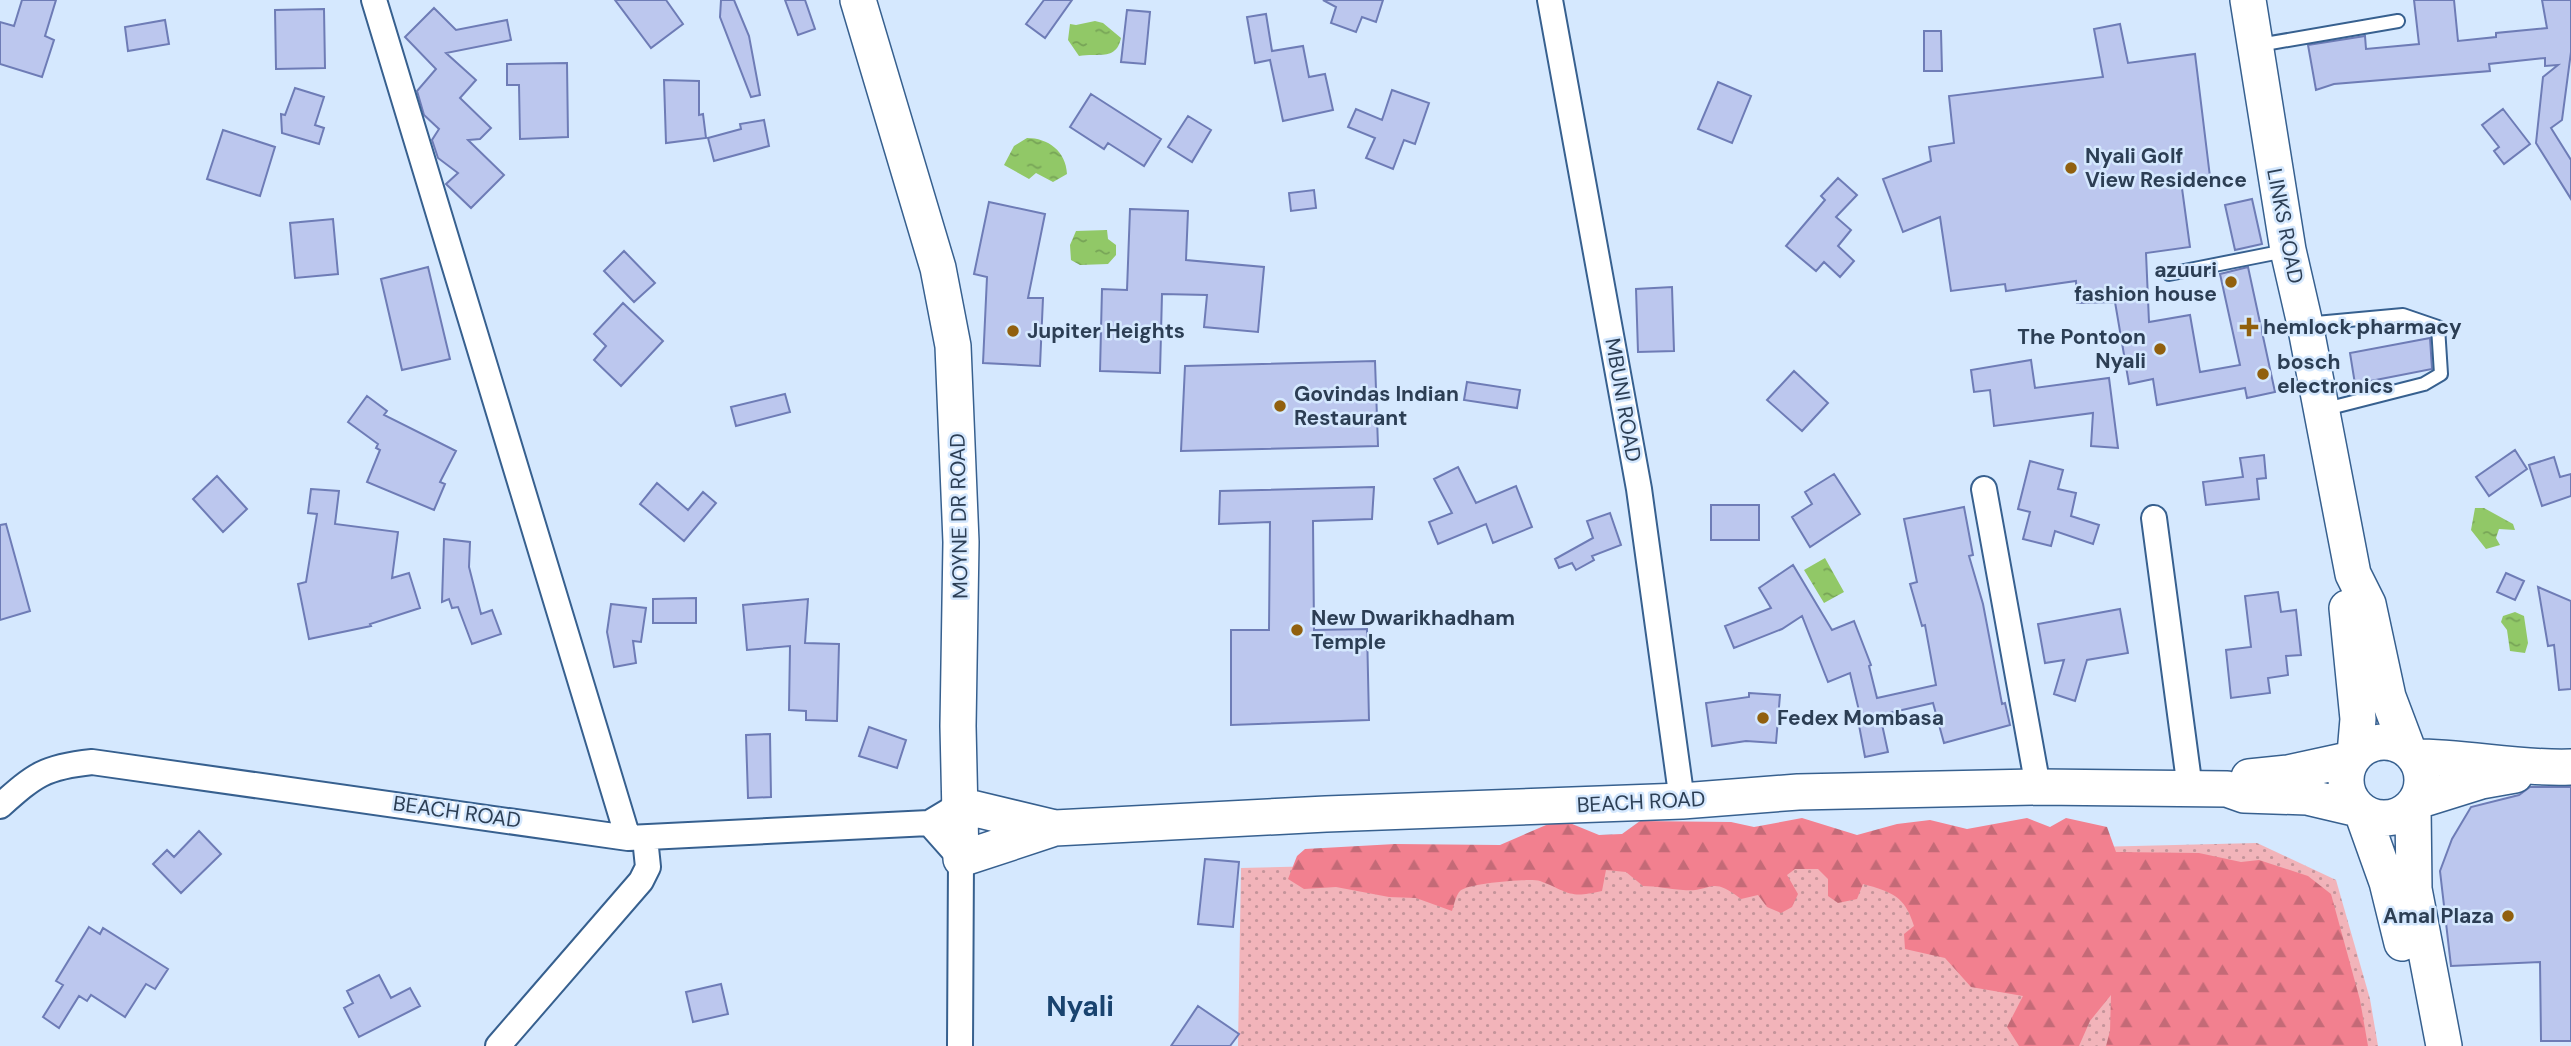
<svg xmlns="http://www.w3.org/2000/svg" width="2571" height="1046" font-family="'DM Sans',sans-serif">
  <style>
    .grass { fill: url(#grass-dots) }
    .forest { fill: url(#forest-firs) }
    .water { fill: url(#water-ripples) }
    .building { fill: #bcc7ee; stroke: #6e7cb6; stroke-width: 2 }
    .lines { fill: none; stroke-linecap: round; stroke-linejoin: round }
    .lane-casing { stroke: #37608f; stroke-width: 16 }
    .street-casing { stroke: #37608f; stroke-width: 28 }
    .secondary-casing { stroke: #37608f; stroke-width: 38 }
    .lane { stroke: #fff; stroke-width: 12 }
    .street { stroke: #fff; stroke-width: 24 }
    .secondary { stroke: #fff; stroke-width: 35 }
    .poi-dot { fill: #91600e; stroke: #d5e8fe; stroke-width: 2.5 }
    .labels { text-anchor: middle; dominant-baseline: central; stroke-width: 5; stroke-linejoin: round; paint-order: stroke }
    .poi-label { font-size: 21px; font-weight: bold; fill: #2c3e54; stroke: #d5e8fe; text-anchor: start }
    .street-label { font-size: 21px; fill: #2c3e54; stroke: #d5e8fe }
    .district-label { font-size: 28px; font-weight: bold; fill: #19436f; stroke: #d5e8fe }
  </style>
  <defs>
    <pattern id="grass-dots" width="8" height="8" patternUnits="userSpaceOnUse" patternTransform="scale(1.75)"><rect width="8" height="8" fill="#f2b4ba"/><path d="M2 2h.1M6 6h.1" fill="none" stroke="#c4949a" stroke-width="1.8" stroke-linecap="round"/></pattern>
    <pattern id="forest-firs" width="22" height="20" patternUnits="userSpaceOnUse" patternTransform="scale(1.75)"><rect width="22" height="20" fill="#f2808f"/><path d="M5 1l3.5 6h-7zM16 11l3.5 6h-7z" fill="#c46a77"/></pattern>
    <pattern id="water-ripples" width="26" height="14" patternUnits="userSpaceOnUse" patternTransform="scale(1.75)"><rect width="26" height="14" fill="#91c867"/><path d="M2 4q2-2 4 0t4 0M15 11q2-2 4 0t4 0" fill="none" stroke="#77a457"/></pattern>
  </defs>
  <rect width="100%" height="100%" fill="#d5e8fe"/>
  <!-- grass -->
  <path class="grass" d="M2257 843 2336 880 2370 999 2378 1046H1238L1241 868Z"/>
  <!-- forest -->
  <path class="forest" d="M1802 818 1857 835 1897 824 1930 820 1967 829 2027 818 2050 827 2066 818 2107 827 2116 852 2199 853 2241 862 2259 860 2308 876 2331 894 2360 1000 2368 1046H2106L2110 1031 2111 995 2090 1021 2079 1046H2019L2007 1027 2023 996 1971 987 1945 958 1905 949 1904 934 1914 926C1905 896 1892 892 1863 884L1857 899 1838 903 1828 896V879L1818 869H1795L1787 875 1798 894 1792 907 1781 913 1767 907 1758 895 1741 899C1710 874 1711 893 1683 890 1668 889 1657 886 1643 886L1626 872 1606 870 1602 891C1568 899 1569 892 1540 881 1530 878 1467 883 1460 891 1456 895 1454 905 1452 911L1416 898 1389 897 1336 887 1304 889 1288 879 1297 856 1305 849 1395 844 1500 845 1560 819 1599 835 1622 834 1640 821 1731 822 1754 827Z"/>
  <!-- water -->
  <path class="water" d="M1095 21 1103 23 1121 38C1116 62 1097 52 1079 56L1068 40 1070 24 1076 25Z
    M1027 138C1048 138 1066 151 1067 174L1053 182 1036 173 1029 179 1004 165 1014 146Z
    M1107 230 1108 239 1116 245V255L1108 264 1080 265 1071 260 1070 245 1076 231Z
    M2475 508H2484L2513 524 2515 530 2499 529 2496 538 2500 545 2486 549 2471 530Z
    M1825 558 1844 592 1824 603 1804 570Z
    M2515 612 2524 616 2528 643 2525 653 2510 651 2507 630 2501 622 2503 616Z"/>
  <!-- building -->
  <path class="building" d="M22 0H56L45 36 54 40 42 77 0 64V22L14 26Z
    M615 0H666L683 24 651 48Z
    M721 0H734L749 36 760 95 751 97 720 17Z
    M785 0H805L815 29 798 35Z
    M1044 0H1072L1045 38 1026 24Z
    M1323 0H1383L1376 22 1362 17 1356 32 1331 23 1336 7Z
    M2414 0H2454L2458 41 2496 37V33L2547 28 2542 0H2571V52L2562 120 2551 128 2571 160V199L2536 143 2543 77 2558 65 2545 66V58L2489 64 2490 71 2334 84 2316 90 2308 45 2365 36 2366 49 2419 44Z
    M434 8 456 30 507 20 511 40 446 53 476 80 460 98 491 128 480 139 468 140 504 175 471 208 446 184 458 173 438 158 432 140 439 129 424 115 417 91 436 69 405 37Z
    M324 9 325 68 276 69 275 10Z
    M1127 10 1150 12 1145 64 1121 62Z
    M1266 14 1272 51 1303 46 1309 77 1325 74 1333 110 1283 121 1270 60 1255 63 1247 17Z
    M165 20 169 44 128 51 125 27Z
    M2120 24 2128 63 2195 54 2210 177 2181 181 2190 247 2146 253 2149 322 2190 315 2200 372 2240 365 2220 274 2248 267 2275 392 2247 398 2245 388 2157 405 2153 379 2129 384 2115 302 2077 303 2076 281 2006 291 2005 284 1951 291 1940 217 1903 232 1883 179 1931 161 1929 147 1954 143 1949 96 2103 77 2094 29Z
    M1924 31H1941L1942 71H1924Z
    M567 63 568 137 520 139 519 85H507V64Z
    M664 80 699 81V115L703 114 706 138 666 143Z
    M1718 82 1751 96 1732 143 1698 129Z
    M295 88 324 97 315 125 324 128 319 144 282 133 281 114 285 115Z
    M1392 90 1429 103 1415 144 1404 140 1393 169 1366 158 1375 138 1348 127 1356 109 1382 120Z
    M1091 94 1161 139 1144 166 1108 143 1104 149 1070 127Z
    M2503 109 2530 144 2504 164 2494 151 2499 147 2482 125Z
    M1188 116 1211 130 1192 162 1168 147Z
    M764 120 769 146 714 161 708 138 741 129 740 124Z
    M223 130 275 147 260 196 207 179Z
    M1838 178 1857 195 1836 217 1851 230 1838 246 1854 261 1840 277 1824 262 1816 271 1786 246 1825 200 1821 196Z
    M1314 190 1316 208 1291 211 1289 193Z
    M2252 199 2262 244 2235 250 2225 205Z
    M989 202 1045 214 1028 298H1043L1040 366 983 363 987 277 974 274Z
    M1130 209 1188 211 1186 260 1264 267 1258 332 1204 327 1207 295 1162 294 1160 373 1100 371 1102 289 1127 290Z
    M333 219 338 274 295 278 290 223Z
    M624 251 655 283 634 302 604 271Z
    M428 267 450 359 402 370 381 279Z
    M1672 287 1674 351 1638 352 1636 289Z
    M623 303 663 341 621 386 594 360 606 346 594 334Z
    M2430 338 2432 369 2355 384 2350 353Z
    M2031 360 2035 388 2109 378 2118 448 2091 446 2093 413 1994 426 1990 390 1974 392 1971 370Z
    M1375 361 1378 446 1181 451 1185 366Z
    M1794 371 1828 403 1802 431 1767 400Z
    M1467 382 1520 390 1517 408 1464 400Z
    M785 394 790 412 736 426 731 407Z
    M367 396 387 411 384 415 456 451 440 482 445 484 434 510 367 482 380 450 376 448 378 444 348 422Z
    M2515 450 2527 469 2489 496 2476 477Z
    M2264 455 2266 478 2257 479 2259 499 2206 505 2203 482 2243 477 2240 458Z
    M2554 457 2560 477 2571 474V496L2542 506 2529 465Z
    M2030 461 2063 470 2058 489 2076 493 2071 516 2099 525 2093 544 2055 531 2051 546 2023 539 2030 512 2018 509Z
    M1458 467 1476 503 1516 486 1532 527 1493 543 1486 524 1438 544 1429 522 1452 513 1434 479Z
    M1834 474 1860 514 1810 547 1792 517 1812 504 1805 492Z
    M217 476 247 509 223 532 193 499Z
    M657 483 688 510 703 492 716 503 684 541 640 504Z
    M1374 487 1372 519 1313 521 1314 630 1367 629 1369 720 1231 725V630H1269L1270 522 1219 524 1220 491Z
    M311 489 339 491 335 524 398 532 392 578 409 573 420 608 370 624 371 626 309 639 298 584 306 582 317 514 308 513Z
    M1711 505H1759V540H1711Z
    M1964 507 1973 555 1969 556 1983 604 2002 704 2005 703 2010 725 1944 743 1933 703 1880 715 1888 752 1865 757 1858 720 1861 719 1850 673 1828 682 1802 616 1782 629 1734 648 1725 626 1771 608 1759 588 1793 565 1832 630 1854 621 1871 665 1869 666 1877 698 1936 685 1925 625 1922 626 1910 584 1917 582 1904 519Z
    M1610 513 1621 545 1592 556 1594 560 1576 570 1572 563 1559 568 1555 559 1593 538 1587 521Z
    M6 524 30 611 0 620V525Z
    M444 539 470 542 469 567 481 614 492 610 501 634 472 644 458 607 452 608 449 599 442 602Z
    M2506 573 2524 581 2515 600 2497 592Z
    M2538 587 2571 601V689L2559 690 2554 645 2548 646Z
    M2278 592 2281 612 2296 610 2301 655 2286 656 2288 675 2268 678 2270 693 2231 698 2226 650 2251 647 2245 596Z
    M696 598V623H653V599Z
    M808 599 805 643 839 644 837 721 806 720V711L789 710 790 646 747 650 743 605Z
    M611 604 646 608 641 642 633 641 636 663 614 667 607 632Z
    M2120 609 2128 653 2087 660 2075 701 2054 694 2064 660 2045 663 2038 624Z
    M1749 693 1780 695 1776 743 1746 741 1712 746 1706 703 1749 697Z
    M869 727 906 740 897 768 859 756Z
    M770 734 771 797 748 798 746 735Z
    M2530 787H2571V1041H2541L2540 962 2451 966 2440 871 2452 839 2471 807 2519 795Z
    M199 831 221 854 181 893 153 864 167 850 174 857Z
    M1205 859 1239 862 1233 927 1198 924Z
    M89 927 100 934 103 928 168 969 155 989 146 984 125 1017 91 995 87 1001 79 996 59 1028 43 1017 63 985 56 981Z
    M379 975 391 998 410 988 420 1006 359 1037 344 1008 353 1003 347 991Z
    M721 984 728 1014 693 1022 686 992Z
    M1198 1006 1239 1034 1230 1046H1171Z"/>
  <g class="lines">
    <!-- lane casing -->
    <g class="lane-casing">
      <path id="lane" d="M2259 45 2398 21
        M2169 274 2285 251
        M2305 324 2403 315 2438 327 2441 374 2424 384 2322 410"/>
    </g>
    <!-- street casing -->
    <g class="street-casing">
      <path id="street" d="M374 0 628 838
        M1550 0 1639 489 1682 801
        M1984 489 2038 787
        M2154 518 2190 789
        M0 806C35 775 44 767 92 762L628 838 929 823 959 805
        M929 823 961 859 960 1046
        M498 1046 641 881 648 867 645 838"/>
    </g>
    <!-- secondary casing -->
    <g class="secondary-casing">
      <path id="secondary" d="M858 0 938 268 953 346 961 542 958 726 961 859 1055 828 1326 814 1682 801 1798 792 2038 787 2227 789 2244 795 2307 797 2358 809
        M2248 0 2288 250 2305 324 2353 574 2368 604 2388 697 2408 750
        M2347 608 2358 719 2355 754
        M2346 780a38 38 0 1 1 76 0a38 38 0 1 1-76 0Z
        M2415 757C2468 757 2518 769 2571 767
        M2249 777 2288 773 2352 759
        M2417 801 2481 781 2515 775
        M959 805 1055 828
        M2413 806 2414 889 2444 1046
        M2362 812 2387 882 2402 943"/>
    </g>
    <!-- lane -->
    <use href="#lane" class="lane"/>
    <!-- street -->
    <use href="#street" class="street"/>
    <!-- secondary -->
    <use href="#secondary" class="secondary"/>
  </g>
  <!-- markers -->
  <g class="poi-dot">
    <circle cx="2071" cy="168" r="7"/>
    <circle cx="2231" cy="282" r="7"/>
    <path d="M2245.5 316.5h7v7h7v7h-7v7h-7v-7h-7v-7h7z"/>
    <circle cx="1013" cy="331" r="7"/>
    <circle cx="2160" cy="349" r="7"/>
    <circle cx="2263" cy="374" r="7"/>
    <circle cx="1280" cy="406" r="7"/>
    <circle cx="1297" cy="630" r="7"/>
    <circle cx="1763" cy="718" r="7"/>
    <circle cx="2508" cy="916" r="7"/>
  </g>
  <g class="labels">
    <!-- poi labels -->
    <g class="poi-label">
      <text x="2085" y="156">Nyali Golf<tspan x="2085" dy="24">View Residence</tspan></text>
      <text x="2217" y="270" text-anchor="end">azuuri<tspan x="2217" dy="24">fashion house</tspan></text>
      <text x="2263" y="327">hemlock pharmacy</text>
      <text x="1027" y="331">Jupiter Heights</text>
      <text x="2146" y="337" text-anchor="end">The Pontoon<tspan x="2146" dy="24">Nyali</tspan></text>
      <text x="2277" y="362">bosch<tspan x="2277" dy="24">electronics</tspan></text>
      <text x="1294" y="394">Govindas Indian<tspan x="1294" dy="24">Restaurant</tspan></text>
      <text x="1311" y="618">New Dwarikhadham<tspan x="1311" dy="24">Temple</tspan></text>
      <text x="1777" y="718">Fedex Mombasa</text>
      <text x="2494" y="916" text-anchor="end">Amal Plaza</text>
    </g>
    <!-- street labels -->
    <g class="street-label">
      <text transform="translate(2285 226) rotate(79)">LINKS ROAD</text>
      <text transform="translate(1623 400) rotate(80)">MBUNI ROAD</text>
      <text transform="translate(959 516) rotate(-91)">MOYNE DR ROAD</text>
      <text transform="translate(1641 802) rotate(-3)">BEACH ROAD</text>
      <text transform="translate(457 812) rotate(8)">BEACH ROAD</text>
    </g>
    <!-- district labels -->
    <g class="district-label">
      <text x="1080" y="1006">Nyali</text>
    </g>
  </g>
</svg>
